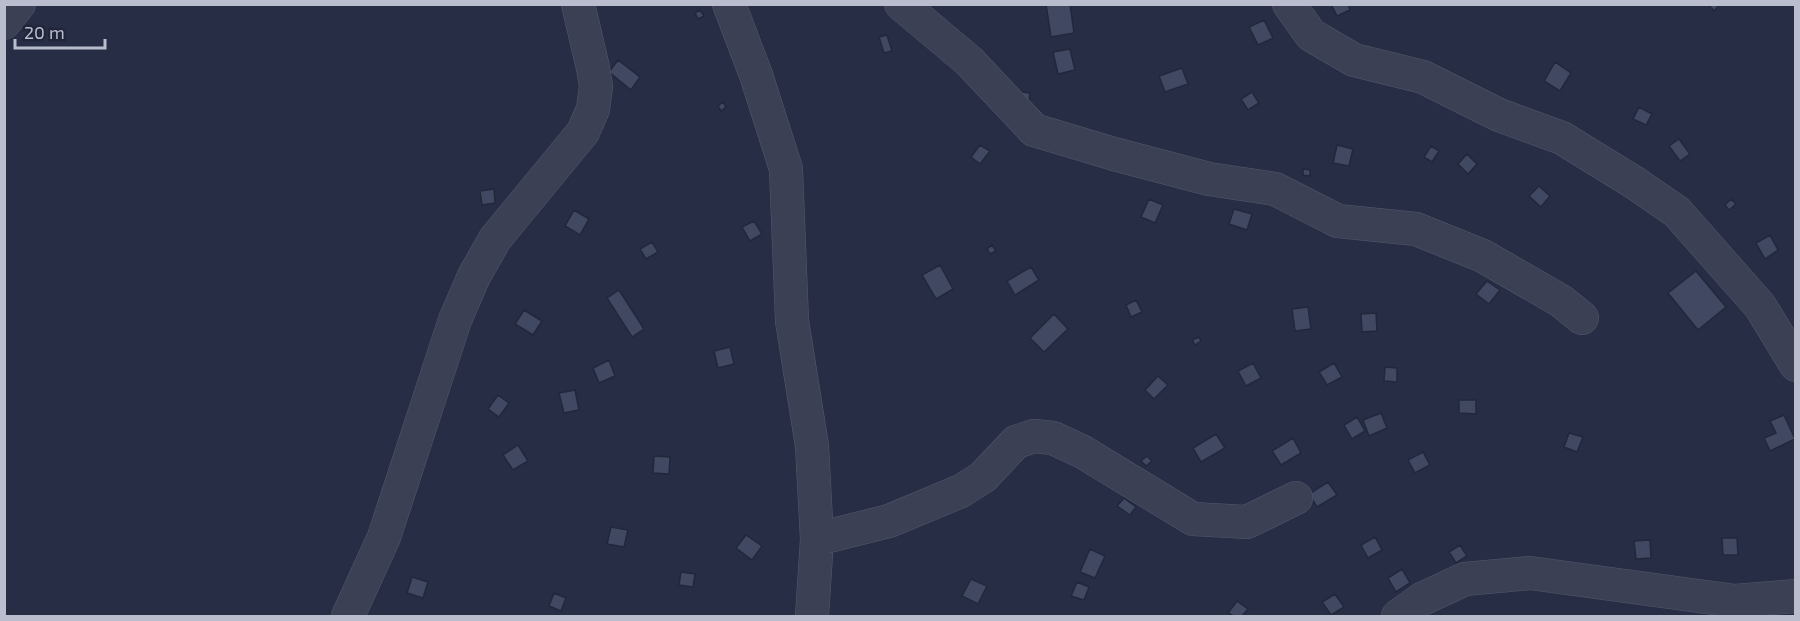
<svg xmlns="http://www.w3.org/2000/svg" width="1800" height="621" font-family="'Exo 2',sans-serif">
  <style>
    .building { fill: #414862; stroke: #22273c; stroke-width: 1.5 }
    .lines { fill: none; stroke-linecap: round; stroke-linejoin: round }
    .street-casing { stroke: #54586c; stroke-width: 34 }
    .street { stroke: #3b4054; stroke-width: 33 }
  </style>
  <rect width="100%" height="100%" fill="#272d45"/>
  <!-- building -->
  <path class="building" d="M1046 4H1070L1074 33 1051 37Z
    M1331 4H1348L1350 10 1337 16Z
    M1708 4H1720L1714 11Z
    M700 10 704 16 698 19 695 13Z
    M1264 20 1273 38 1258 45 1249 27Z
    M887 35 892 51 884 53 879 37Z
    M1070 49 1075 70 1058 74 1053 52Z
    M618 60 640 77 631 90 609 72Z
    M1555 62 1571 73 1560 91 1544 81Z
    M1182 68 1188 84 1165 92 1159 76Z
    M1022 92 1030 93 1029 101H1021Z
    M1252 92 1259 103 1248 110 1241 99Z
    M723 102 726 107 721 111 718 106Z
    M1639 107 1652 114 1646 125 1633 119Z
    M1679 139 1690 154 1680 161 1669 146Z
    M980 145 990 151 980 164 971 157Z
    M1337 145 1353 149 1349 166 1333 163Z
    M1431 146 1439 151 1432 162 1424 157Z
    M1467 154 1477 164 1468 174 1458 164Z
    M1303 169 1310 170V176L1303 175Z
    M1539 186 1550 196 1541 207 1529 196Z
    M494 189 495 203 482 205 480 191Z
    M1149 199 1163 205 1155 223 1141 217Z
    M1731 199 1736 204 1729 210 1725 205Z
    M1234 209 1252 214 1247 230 1229 224Z
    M574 210 589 219 580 235 565 226Z
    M754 221 762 234 750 241 742 227Z
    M1770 235 1778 250 1765 259 1756 243Z
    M652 242 658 252 646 259 640 249Z
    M992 245 996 251 990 254 987 249Z
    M940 265 953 289 936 299 922 275Z
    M1031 267 1039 280 1015 295 1007 281Z
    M1696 271 1726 307 1698 330 1668 293Z
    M1487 281 1500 290 1489 304 1476 294Z
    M619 290 644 329 632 337 607 298Z
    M1136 300 1142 312 1131 317 1126 305Z
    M1308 307 1311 329 1295 331 1292 309Z
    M524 310 542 321 533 335 515 324Z
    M1376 313 1377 331 1362 332 1361 314Z
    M1054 314 1068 329 1044 352 1030 338Z
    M1199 337 1201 341 1195 345 1192 340Z
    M730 347 734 364 718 368 714 351Z
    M609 360 615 376 599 383 593 368Z
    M1253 363 1261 378 1246 386 1238 371Z
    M1334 363 1342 377 1327 385 1319 372Z
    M1385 367 1397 368V382L1384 381Z
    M1158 376 1168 385 1154 399 1145 390Z
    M575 390 579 410 564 413 559 393Z
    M498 395 509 403 499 417 488 409Z
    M1459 400H1476V414L1459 413Z
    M1381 413 1387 428 1369 436 1363 420Z
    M1784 415 1795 439 1770 451 1764 438 1776 433 1770 421Z
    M1357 417 1365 431 1352 439 1344 425Z
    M1569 433 1583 437 1577 452 1564 447Z
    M1216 434 1225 448 1201 462 1193 448Z
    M1293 438 1301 453 1281 465 1272 451Z
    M518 445 528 461 513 470 503 455Z
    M1423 452 1430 465 1415 473 1408 460Z
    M654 456 670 457 669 474 653 473Z
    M1147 456 1152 461 1146 466 1141 461Z
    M1328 482 1337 495 1317 507 1309 494Z
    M1124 498 1136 507 1130 515 1117 506Z
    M611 527 628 530 624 547 607 544Z
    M746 535 762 546 752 560 736 548Z
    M1375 537 1382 550 1368 558 1361 545Z
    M1722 538H1737L1738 555H1723Z
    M1650 540 1651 558 1636 559 1634 541Z
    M1460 545 1467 556 1456 563 1449 552Z
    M1090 549 1105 556 1095 578 1080 572Z
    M1402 569 1410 583 1396 592 1388 578Z
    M681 572 695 574 693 587 679 585Z
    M412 577 428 582 423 598 407 593Z
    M971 579 987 586 978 604 962 596Z
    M1077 582 1089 587 1084 600 1071 596Z
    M554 593 566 598 561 611 549 606Z
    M1335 594 1344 607 1331 615 1322 602Z
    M1237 601 1248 609 1242 616H1233L1228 613Z"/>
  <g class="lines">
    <!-- street casing -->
    <g class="street-casing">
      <path id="street" d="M729 4 756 75 786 169 792 321 812 446 817 539 812 616
        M901 4 969 61 1034 130 1114 154 1209 179 1275 189 1338 221 1416 229 1483 256 1561 301 1582 318
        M1289 4 1311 35 1354 60 1423 77 1499 115 1562 138 1635 183 1677 212 1760 306 1796 365
        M4 23 19 4
        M817 539 889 521 961 491 983 477 1016 442 1034 436 1053 438 1083 452 1193 519 1247 522 1296 498
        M348 616 384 537 455 320 474 276 495 239 583 132 593 109 596 86 593 68 578 4
        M1398 616 1422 599 1465 579 1530 573 1735 601 1796 596"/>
    </g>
    <!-- street -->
    <use href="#street" class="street"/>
  </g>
  <!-- border -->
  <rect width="1800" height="621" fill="none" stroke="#b9bdce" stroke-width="12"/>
  <!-- scale -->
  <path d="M15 39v9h90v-9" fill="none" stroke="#b9bdce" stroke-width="3"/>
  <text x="24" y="39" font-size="18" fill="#b9bdce" stroke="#20253a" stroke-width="4.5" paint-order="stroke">20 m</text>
</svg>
